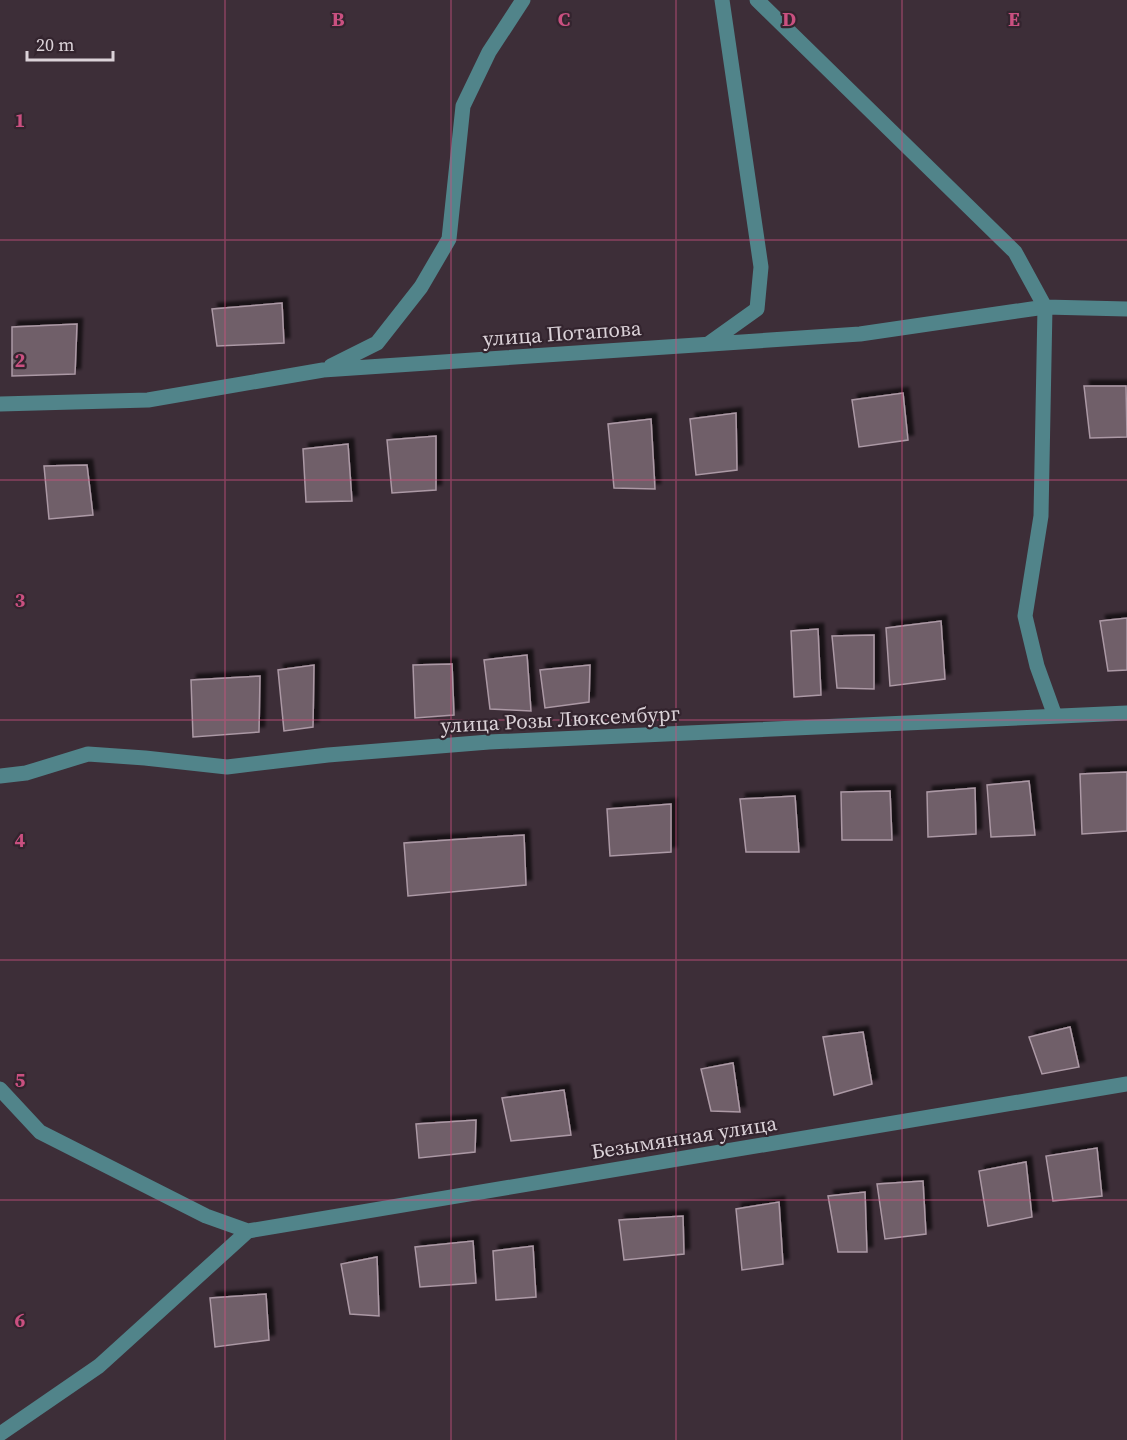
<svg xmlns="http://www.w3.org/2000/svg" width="1127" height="1440" font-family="'Source Serif 4',serif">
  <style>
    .building { fill: #6f5e69; stroke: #ac99a5; stroke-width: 1.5; filter: url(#shadow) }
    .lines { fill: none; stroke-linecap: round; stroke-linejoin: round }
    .minor { stroke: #51848a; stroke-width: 15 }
    .grid { fill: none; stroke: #ca5080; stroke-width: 1.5; stroke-opacity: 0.55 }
    .labels { text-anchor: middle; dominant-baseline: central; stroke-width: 4.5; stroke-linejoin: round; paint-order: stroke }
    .street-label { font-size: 21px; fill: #dbd2d8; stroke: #33242e }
    .grid-label { font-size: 20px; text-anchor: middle; font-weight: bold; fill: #ca5080; stroke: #33242e; stroke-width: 4.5; stroke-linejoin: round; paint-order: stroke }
  </style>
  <defs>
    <filter id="shadow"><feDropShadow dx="5.5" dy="-5.5" stdDeviation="1.5" flood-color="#0009"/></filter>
  </defs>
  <rect width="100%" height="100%" fill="#3d2e38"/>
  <!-- building -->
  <path class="building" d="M282 303 284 343 217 346 212 309Z
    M77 324 75 374 12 376V327Z
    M1084 386H1126L1127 437 1090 438Z
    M903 393 908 440 859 447 852 400Z
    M736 413 737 470 696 475 690 419Z
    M651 419 655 489 614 488 608 424Z
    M436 436V490L392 493 387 440Z
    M348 444 352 501 306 502 303 449Z
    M87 465 93 515 49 519 44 466Z
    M1127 618V670L1108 671 1100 621Z
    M941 621 945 679 890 686 886 628Z
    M818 629 821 695 794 697 791 631Z
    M874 635V689L837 688 832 636Z
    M527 655 531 711 490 709 484 660Z
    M452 664 454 715 415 718 413 665Z
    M314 665 313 727 284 731 278 670Z
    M590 665 589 702 545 708 540 670Z
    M260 676 259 732 193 737 191 680Z
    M1127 772V831L1082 834 1080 774Z
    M1029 781 1035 835 991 837 987 785Z
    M975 788 976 834 928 837 927 792Z
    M890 791 892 840H842L841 792Z
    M795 796 799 852H746L740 799Z
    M671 804V852L610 856 607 809Z
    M524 835 526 885 408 896 404 843Z
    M1070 1027 1079 1067 1042 1074 1029 1037Z
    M863 1032 872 1084 834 1095 823 1037Z
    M733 1063 740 1112 711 1111 701 1069Z
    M564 1090 571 1135 511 1141 502 1098Z
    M476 1120 475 1152 419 1158 416 1124Z
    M1097 1148 1102 1196 1053 1201 1046 1156Z
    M1026 1162 1032 1217 988 1226 979 1171Z
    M923 1181 926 1234 885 1239 877 1184Z
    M865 1192 867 1252H838L828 1196Z
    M779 1202 783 1264 742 1270 736 1209Z
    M683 1216 684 1254 624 1260 619 1220Z
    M473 1241 476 1283 420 1287 415 1247Z
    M533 1246 536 1297 496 1300 493 1251Z
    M377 1257 379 1316 350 1314 341 1264Z
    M266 1294 269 1340 215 1347 210 1298Z"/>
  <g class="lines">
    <!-- minor -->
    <path class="minor" d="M757 0 1015 252 1045 307 1041 516 1025 616 1037 666 1055 716
      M708 344 757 309 761 267 722 0
      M331 366 377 343 421 287 449 239 463 106 489 52 523 0
      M0 404 148 400 323 370 860 334 1045 307 1127 309
      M0 776 26 773 88 754 145 758 227 767 328 755 489 742 1127 713
      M0 1089 40 1132 206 1216 248 1231 99 1366 0 1434
      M248 1231 1127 1084"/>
  </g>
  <!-- grid -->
  <path class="grid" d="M225 0V1440M451 0V1440M676 0V1440M902 0V1440M0 240H1127M0 480H1127M0 720H1127M0 960H1127M0 1200H1127"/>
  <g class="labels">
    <!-- street labels -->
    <g class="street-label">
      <text transform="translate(562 333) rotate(-4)">улица Потапова</text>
      <text transform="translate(560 719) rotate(-3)">улица Розы Люксембург</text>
      <text transform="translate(684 1137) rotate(-9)">Безымянная улица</text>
    </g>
  </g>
  <g class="grid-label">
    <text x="338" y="26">B</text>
    <text x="564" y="26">C</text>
    <text x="789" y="26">D</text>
    <text x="1014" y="26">E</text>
    <text x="20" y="127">1</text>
    <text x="20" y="367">2</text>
    <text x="20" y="607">3</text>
    <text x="20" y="847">4</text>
    <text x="20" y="1087">5</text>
    <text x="20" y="1327">6</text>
  </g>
  <!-- scale -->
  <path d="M27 51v9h86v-9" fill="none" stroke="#dbd2d8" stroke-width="3"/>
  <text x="36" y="51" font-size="18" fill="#dbd2d8" stroke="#33242e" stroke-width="4.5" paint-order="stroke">20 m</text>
</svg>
